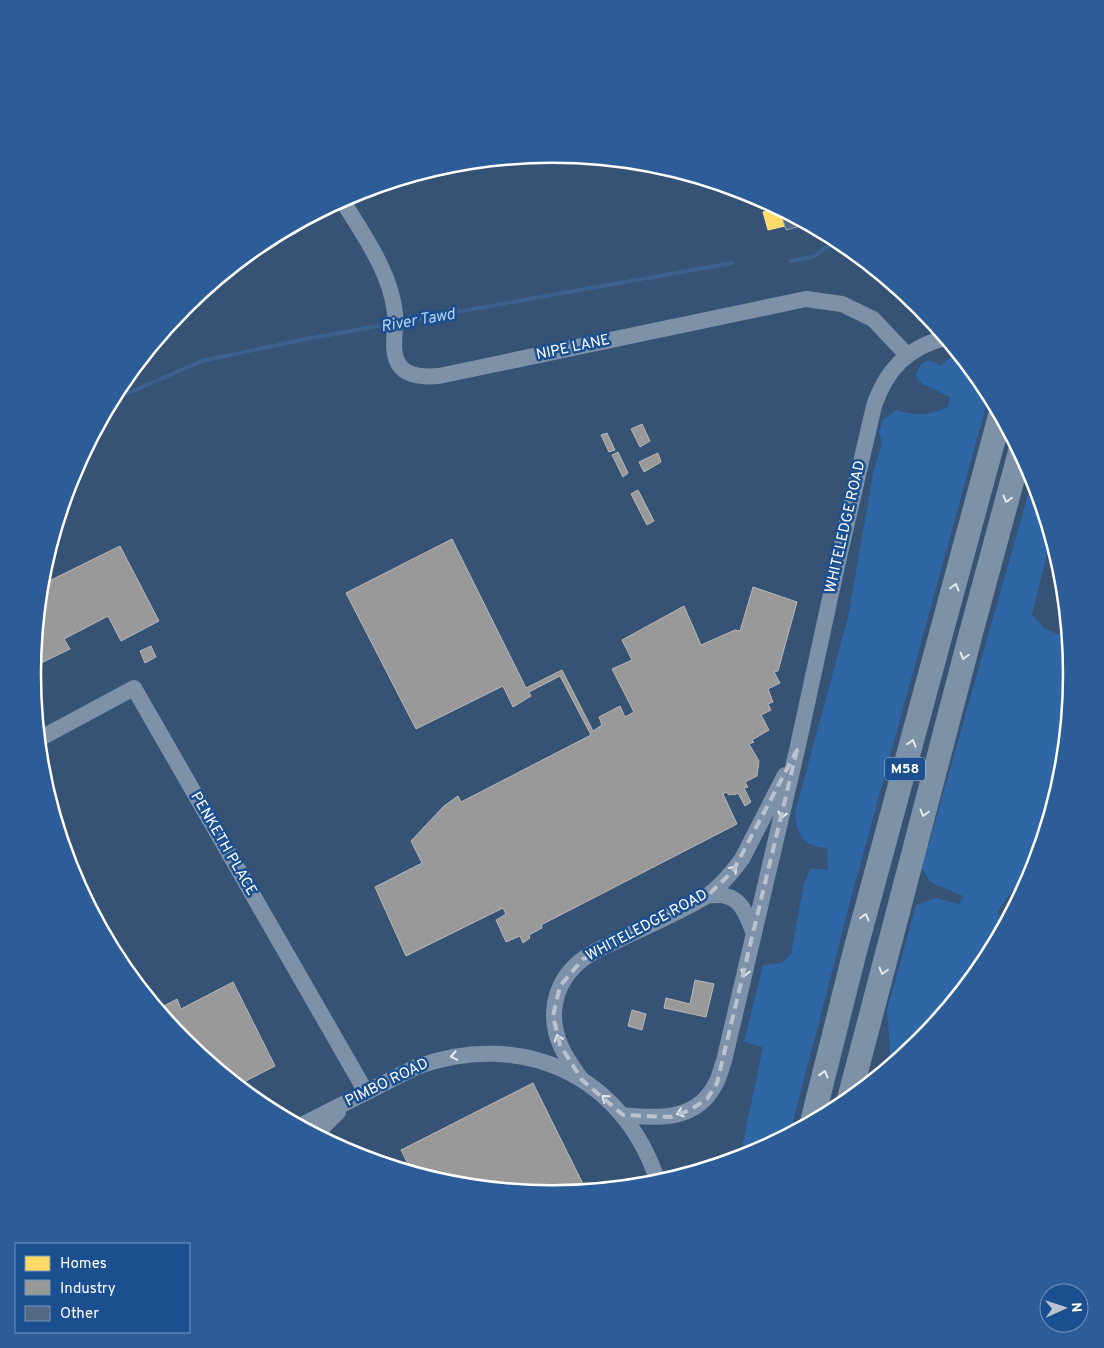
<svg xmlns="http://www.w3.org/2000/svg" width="1104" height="1348" font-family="Overpass,sans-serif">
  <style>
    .green { fill: #2f66a5 }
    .homes { fill: #ffd966; stroke: #ffe494 }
    .industry { fill: #999; stroke: #b8b8b8 }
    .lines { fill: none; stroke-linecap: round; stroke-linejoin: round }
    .stream { stroke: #3b618d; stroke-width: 4 }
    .building { fill: #526984; stroke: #92a2b6 }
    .minor { stroke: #7d92a8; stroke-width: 16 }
    .highway { stroke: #7e92a7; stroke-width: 24 }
    .oneway { stroke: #e5e9ed }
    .oneway2 { stroke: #e5e9ee }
    .marked { fill: none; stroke: #b9c2ce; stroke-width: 4; stroke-dasharray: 10 6; stroke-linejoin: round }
    .labels { text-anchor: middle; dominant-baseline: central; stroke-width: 5; stroke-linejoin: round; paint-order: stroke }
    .shield { fill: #1b4f8f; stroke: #bbcadd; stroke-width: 1 }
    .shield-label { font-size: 14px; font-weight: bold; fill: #fff }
    .street-label { font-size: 15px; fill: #fff; stroke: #1b4f8f }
    .water-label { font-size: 16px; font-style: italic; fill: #b5d3f5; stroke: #1b4f8f }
    .rim { fill: none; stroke: #fff; stroke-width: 2.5 }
  </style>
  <rect width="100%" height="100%" fill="#365274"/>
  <!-- green -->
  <path class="green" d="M959 355 984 386 989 395 850 902 790 1133 751 1154 740 1157 763 1047 744 1042 763 965 782 963 791 954 804 883 811 868 828 870 827 848C804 846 797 837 795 813L848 617 874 469 882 443 879 432 883 420 896 410C917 416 928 416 948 407L950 397 921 383 916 376C918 366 921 363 930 360L940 366 953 356Z
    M1033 477 1051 538 1032 615 1045 629 1068 638 1071 674 1061 776 1036 857 997 912 1006 921 984 963 919 1042 891 1065 887 1010 916 905 936 898 959 904 963 896 930 882 922 868Z"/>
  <!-- homes -->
  <path class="homes" d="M772 205 780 210 785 226 768 230 763 212 773 210Z"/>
  <!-- industry -->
  <path class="industry" d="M642 424 650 441 640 447 631 429Z
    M607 433 615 450 609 452 601 435Z
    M618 452 628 473 623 477 612 455Z
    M658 453 661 462 644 472 639 462Z
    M638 490 654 521 647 525 631 494Z
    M452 539 526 688 562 670 593 731 602 725 599 717 620 706 625 717 634 712 612 669 632 660 622 640 684 606 701 645 735 630 740 631 753 587 797 602 778 671 774 672 780 683 768 689 773 702 768 704 771 710 761 715 769 730 752 740 754 742 749 744 759 761 757 776 745 782 748 787 744 788 751 802 745 806 738 793 734 795 733 794 729 795 726 792 723 794 737 824 541 925 542 928 529 935 530 938 523 943 520 936 506 942 496 920 506 914 503 908 406 956 375 887 422 863 411 841 444 806 458 796 461 802 591 735 560 676 529 692 531 696 513 707 503 686 416 729 346 593Z
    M120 546 159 621 121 641 108 616 64 639 70 649 33 667 41 585Z
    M151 646 156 657 145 663 140 651Z
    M695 980 714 984 706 1017 664 1008 666 998 690 1004Z
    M233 982 275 1066 238 1085 184 1041 158 1009 177 999 181 1009Z
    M632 1010 646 1014 642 1030 628 1026Z
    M533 1083 586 1190 552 1193 450 1183 412 1172 401 1150Z"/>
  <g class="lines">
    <!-- stream -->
    <path class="stream" d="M791 261 813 257 837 240
      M400 322 732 263
      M112 400 202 361 306 339 390 324"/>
  </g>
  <!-- building -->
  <path class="building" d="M780 210 808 224 786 230Z"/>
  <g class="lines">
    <!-- minor -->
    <path class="minor" d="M342 200C364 236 390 271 395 313 397 329 389 352 400 366 408 377 427 377 439 376L806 299 842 304 873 319 907 355
      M39 739 134 688 366 1092
      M707 896C738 890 745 909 754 934
      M582 1080C574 1069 565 1057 560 1044 549 1018 553 988 574 967 585 955 602 948 616 941 645 927 677 914 705 897 718 889 733 871 742 859L785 775
      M623 1115C658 1118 697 1122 716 1083 720 1076 721 1068 724 1061L797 750 837 566 874 406C886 370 908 347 945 338
      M300 1126 416 1067C521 1029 623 1074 658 1182
      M319 1136 323 1127 338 1112"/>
    <!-- highway -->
    <path class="highway" d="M849 1099 971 633 1020 452
      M812 1122 855 951 1000 416"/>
  </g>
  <!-- one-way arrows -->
  <defs><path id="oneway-chevron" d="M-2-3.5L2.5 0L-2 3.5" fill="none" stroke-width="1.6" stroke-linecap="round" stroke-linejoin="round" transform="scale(1.25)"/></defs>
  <g class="oneway">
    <use href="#oneway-chevron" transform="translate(1007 499) rotate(105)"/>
    <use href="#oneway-chevron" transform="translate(955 587) rotate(-75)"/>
    <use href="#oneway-chevron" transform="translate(964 656) rotate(105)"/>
    <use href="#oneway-chevron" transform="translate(912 743) rotate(-75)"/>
    <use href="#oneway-chevron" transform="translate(924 813) rotate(105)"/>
    <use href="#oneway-chevron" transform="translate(865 917) rotate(-75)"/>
    <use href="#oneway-chevron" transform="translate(883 971) rotate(105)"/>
    <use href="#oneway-chevron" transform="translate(824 1074) rotate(-76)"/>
  </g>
  <g class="oneway2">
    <use href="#oneway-chevron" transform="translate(782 815) rotate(104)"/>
    <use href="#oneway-chevron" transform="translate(734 869) rotate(-49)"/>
    <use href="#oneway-chevron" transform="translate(745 973) rotate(103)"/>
    <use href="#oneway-chevron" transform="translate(558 1038) rotate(-109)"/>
    <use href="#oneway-chevron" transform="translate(454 1056) rotate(169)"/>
    <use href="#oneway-chevron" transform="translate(605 1098) rotate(-139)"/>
    <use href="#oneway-chevron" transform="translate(680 1113) rotate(162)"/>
  </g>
  <!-- marked area -->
  <path class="marked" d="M797 750 717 1083 707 1099 690 1110 670 1117 623 1115 582 1080 560 1045 553 1016 560 986 583 959 707 896 733 871Z"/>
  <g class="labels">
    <!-- shield labels -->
    <rect class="shield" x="885" y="757.5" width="40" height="23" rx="4"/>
    <g class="shield-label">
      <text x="905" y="769">M58</text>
    </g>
    <!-- street labels -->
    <g class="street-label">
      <text transform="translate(573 348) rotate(-12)">NIPE LANE</text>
      <text transform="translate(846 527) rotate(-77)">WHITELEDGE ROAD</text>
      <text transform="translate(223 844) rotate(60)">PENKETH PLACE</text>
      <text transform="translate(647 926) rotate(-28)">WHITELEDGE ROAD</text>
      <text transform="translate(387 1083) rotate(-26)">PIMBO ROAD</text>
    </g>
    <!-- water labels -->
    <g class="water-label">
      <text transform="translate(418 321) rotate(-10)">River Tawd</text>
    </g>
  </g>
  <!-- crop -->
  <path d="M0 0H1104V1348H0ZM41 674a511 511 0 1 1 1022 0a511 511 0 1 1-1022 0Z" fill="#2d5d98" fill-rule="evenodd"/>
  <path class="rim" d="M41 674a511 511 0 1 1 1022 0a511 511 0 1 1-1022 0Z"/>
  <!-- legend -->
  <rect x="15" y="1243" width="175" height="90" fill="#1b4f8f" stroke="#7695bc"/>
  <rect x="25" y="1256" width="25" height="15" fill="#ffd966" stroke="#7695bc"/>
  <text x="60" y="1268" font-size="15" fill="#ffffff">Homes</text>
  <rect x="25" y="1280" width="25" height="15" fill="#999999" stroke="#7695bc"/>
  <text x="60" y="1293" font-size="15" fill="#ffffff">Industry</text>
  <rect x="25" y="1306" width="25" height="15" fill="#526984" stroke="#7695bc"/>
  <text x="60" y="1318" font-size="15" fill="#ffffff">Other</text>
  <!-- north arrow -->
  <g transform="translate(1064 1308) rotate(87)"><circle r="24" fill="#1b4f8f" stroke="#7695bc"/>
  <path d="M0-4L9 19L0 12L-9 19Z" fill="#b9c2ce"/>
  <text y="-8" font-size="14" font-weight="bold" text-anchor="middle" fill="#ffffff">N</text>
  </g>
</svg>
